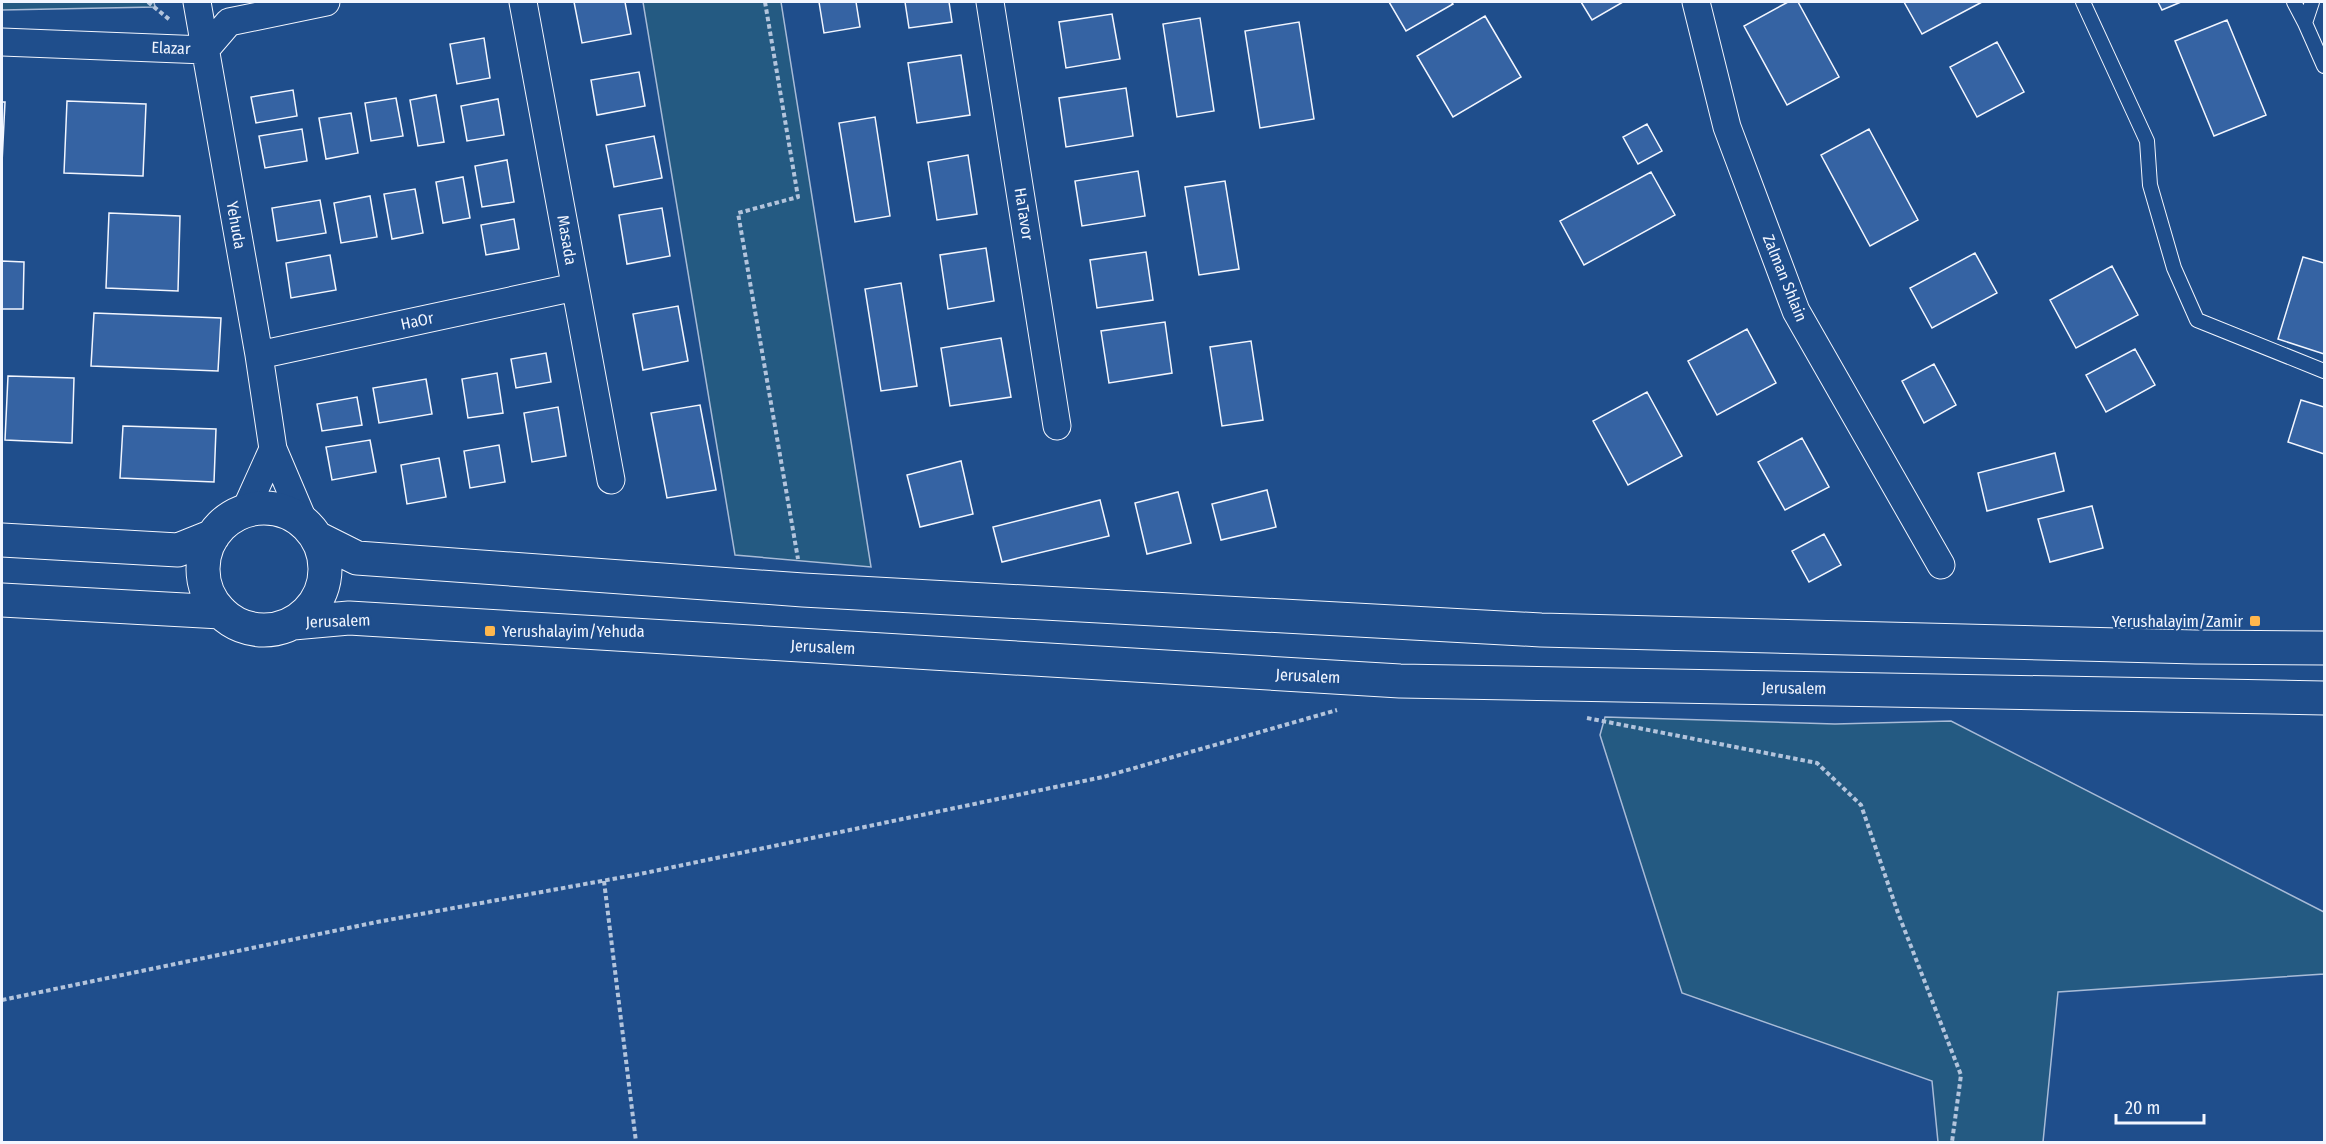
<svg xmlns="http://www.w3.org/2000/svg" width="2326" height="1144" font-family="'Fira Sans Condensed',sans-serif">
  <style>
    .green { fill: #245a82; stroke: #a8bbd7; stroke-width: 1.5 }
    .building { fill: #3563a3; stroke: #f2f6ff; stroke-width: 1.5 }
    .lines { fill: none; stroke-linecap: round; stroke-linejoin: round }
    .lane-casing { stroke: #f2f6ff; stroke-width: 16 }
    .street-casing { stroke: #f2f6ff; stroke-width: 29 }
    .secondary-casing { stroke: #f2f6ff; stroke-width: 35 }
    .path { stroke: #b3c4dc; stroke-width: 4; stroke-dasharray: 4.5 3; stroke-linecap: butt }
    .lane { stroke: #1f4e8c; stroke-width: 14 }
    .street { stroke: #1f4e8c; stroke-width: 27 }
    .secondary { stroke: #1f4e8c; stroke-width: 33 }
    .poi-dot { fill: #ffb74d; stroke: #1f4e8c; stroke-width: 2 }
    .labels { text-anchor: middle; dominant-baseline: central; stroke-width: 4.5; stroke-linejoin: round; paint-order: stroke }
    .street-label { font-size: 16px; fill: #f2f6ff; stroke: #1f4e8c }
    .poi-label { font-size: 16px; fill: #f2f6ff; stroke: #1f4e8c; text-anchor: end }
  </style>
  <rect width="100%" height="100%" fill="#1f4e8c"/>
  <!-- green -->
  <path class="green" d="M2 2H154L155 7 2 10Z
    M643 2H781L871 567 735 555Z
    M1605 717 1835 724 1951 721 2324 912V974L2058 992 2043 1142H1938L1932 1081 1682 993 1600 735Z"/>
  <!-- building -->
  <path class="building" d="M574 2H625L631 34 582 43Z
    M819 2H856L860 27 824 33Z
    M905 2H949L952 22 909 28Z
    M1389 2H1451L1453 4 1406 31Z
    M1581 2H1623L1592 20Z
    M1788 2H1798L1839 77 1787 105 1744 26Z
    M1904 2H1982L1922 34Z
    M2158 2H2181L2162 10Z
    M1112 14 1120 59 1066 68 1059 22Z
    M1485 16 1521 77 1453 117 1417 56Z
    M1200 18 1214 111 1177 117 1163 24Z
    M2227 20 2266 115 2214 136 2175 41Z
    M1299 22 1314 119 1260 128 1245 31Z
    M484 38 490 78 457 84 450 44Z
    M1997 42 2024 92 1977 117 1950 67Z
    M961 55 970 115 917 123 908 63Z
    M639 72 645 106 597 115 591 80Z
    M1126 88 1133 136 1066 147 1059 98Z
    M293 90 297 116 256 123 251 97Z
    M436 95 444 142 418 146 410 100Z
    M396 98 403 136 371 141 365 103Z
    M498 99 504 135 467 141 461 106Z
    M67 101 146 104 143 176 64 173Z
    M2 102H5L2 163Z
    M351 113 358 153 326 159 319 118Z
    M875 117 890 216 855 222 839 123Z
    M1647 124 1662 151 1638 164 1623 137Z
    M302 129 307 161 265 168 259 136Z
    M1869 129 1918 220 1870 246 1821 155Z
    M654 136 662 178 614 187 606 145Z
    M968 155 977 214 937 220 928 162Z
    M507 160 514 202 482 207 475 166Z
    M1138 171 1145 216 1082 226 1075 181Z
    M1651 172 1675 215 1584 265 1560 221Z
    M463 177 470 218 443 223 436 182Z
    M1225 181 1239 269 1199 275 1185 187Z
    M415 189 423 233 392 239 384 194Z
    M370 196 377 237 341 243 334 203Z
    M320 200 326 233 277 241 272 208Z
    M662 208 670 256 627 264 619 215Z
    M109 213 180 216 178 291 106 288Z
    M514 219 519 249 486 255 481 225Z
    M986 248 994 301 948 309 940 255Z
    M1146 252 1153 300 1097 308 1090 260Z
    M1975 253 1997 293 1932 328 1910 288Z
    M330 255 336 290 291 298 286 263Z
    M2303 257 2324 263V354L2278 339Z
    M2 261 24 262 23 309H2Z
    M2112 266 2138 315 2076 348 2050 300Z
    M901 283 917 386 881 391 865 289Z
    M678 306 688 361 643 370 633 314Z
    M94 313 221 318 218 371 91 366Z
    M1165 322 1172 373 1109 383 1101 331Z
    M1747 329 1776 383 1717 415 1688 361Z
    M1001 338 1011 397 950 406 941 348Z
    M1251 341 1263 420 1222 426 1210 347Z
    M2135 349 2155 385 2106 412 2086 375Z
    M546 353 551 382 516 388 511 359Z
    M1934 364 1956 405 1924 423 1902 381Z
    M497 373 503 413 468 418 462 379Z
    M8 376 74 378 72 443 5 440Z
    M426 379 432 414 379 423 373 388Z
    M1647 392 1682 456 1628 485 1593 421Z
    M357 397 362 425 322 431 317 404Z
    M2301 400 2324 407V454L2288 442Z
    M700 405 716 490 667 498 651 413Z
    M558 407 566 456 532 462 524 413Z
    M123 426 216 429 214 482 120 478Z
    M1802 438 1829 487 1785 510 1758 462Z
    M370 440 376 472 332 480 326 447Z
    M499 445 505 482 470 488 464 451Z
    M2055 453 2064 491 1987 511 1978 473Z
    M439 458 446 497 407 504 401 465Z
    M961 461 973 514 920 527 907 475Z
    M1267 490 1276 527 1221 540 1212 504Z
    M1178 492 1191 543 1147 554 1135 503Z
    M1100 500 1109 536 1002 562 993 527Z
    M2092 506 2103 548 2050 562 2038 519Z
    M1824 534 1841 565 1809 582 1792 551Z"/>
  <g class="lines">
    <!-- lane casing -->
    <g class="lane-casing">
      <path id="lane" d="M2083 2 2147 141 2150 185 2174 268 2197 320 2324 371
        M2294 2 2305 23
        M2312 2 2305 23 2324 66"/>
    </g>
    <!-- street casing -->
    <g class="street-casing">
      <path id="street" d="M197 2 259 355 273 449 304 522
        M523 2 611 480
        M990 2 1057 426
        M1696 2 1727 127 1796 311 1941 565
        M2 42 205 50 229 22 326 2
        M259 355 575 287
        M245 511 273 449"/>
    </g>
    <!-- secondary casing -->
    <g class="secondary-casing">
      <path id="secondary" d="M203 569a61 61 0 1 1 122 0a61 61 0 1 1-122 0Z
        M317 538 357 558 803 590 1541 630 2196 647 2324 648
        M2 540 178 550 213 536
        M2 600 221 612
        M293 623 349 618 1400 681 2324 698"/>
    </g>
    <!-- path -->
    <path class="path" d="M148 2 170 20
      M765 2 798 197 738 213 798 559
      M1587 718 1817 763 1861 805 1898 913 1961 1075 1952 1142
      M604 881 636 1142
      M2 1000 377 922 640 874 1103 777 1337 710"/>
    <!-- lane -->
    <use href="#lane" class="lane"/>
    <!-- street -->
    <use href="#street" class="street"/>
    <!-- secondary -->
    <use href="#secondary" class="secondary"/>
  </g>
  <!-- markers -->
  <g class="poi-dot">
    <rect x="2249" y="615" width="12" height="12" rx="3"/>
    <rect x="484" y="625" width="12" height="12" rx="3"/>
  </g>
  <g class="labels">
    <!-- street labels -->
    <g class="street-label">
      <text transform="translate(171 48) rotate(2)">Elazar</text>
      <text transform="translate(1024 214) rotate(81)">HaTavor</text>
      <text transform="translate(236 225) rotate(80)">Yehuda</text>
      <text transform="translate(567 240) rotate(80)">Masada</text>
      <text transform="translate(1785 278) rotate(68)">Zalman Shlain</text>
      <text transform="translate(417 321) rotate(-12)">HaOr</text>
      <text transform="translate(338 621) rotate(-2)">Jerusalem</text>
      <text transform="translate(823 647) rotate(3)">Jerusalem</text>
      <text transform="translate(1308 676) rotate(3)">Jerusalem</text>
      <text transform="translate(1794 688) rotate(1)">Jerusalem</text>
    </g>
    <!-- poi labels -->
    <g class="poi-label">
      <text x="2243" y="621">Yerushalayim/Zamir</text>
      <text x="502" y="631" text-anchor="start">Yerushalayim/Yehuda</text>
    </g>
  </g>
  <!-- border -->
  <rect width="2326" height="1144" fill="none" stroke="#f2f6ff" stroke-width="6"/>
  <!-- scale -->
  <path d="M2116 1114v9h88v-9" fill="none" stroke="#f2f6ff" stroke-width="3"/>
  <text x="2125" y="1114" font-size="18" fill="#f2f6ff" stroke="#1f4e8c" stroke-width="4.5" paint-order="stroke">20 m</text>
</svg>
